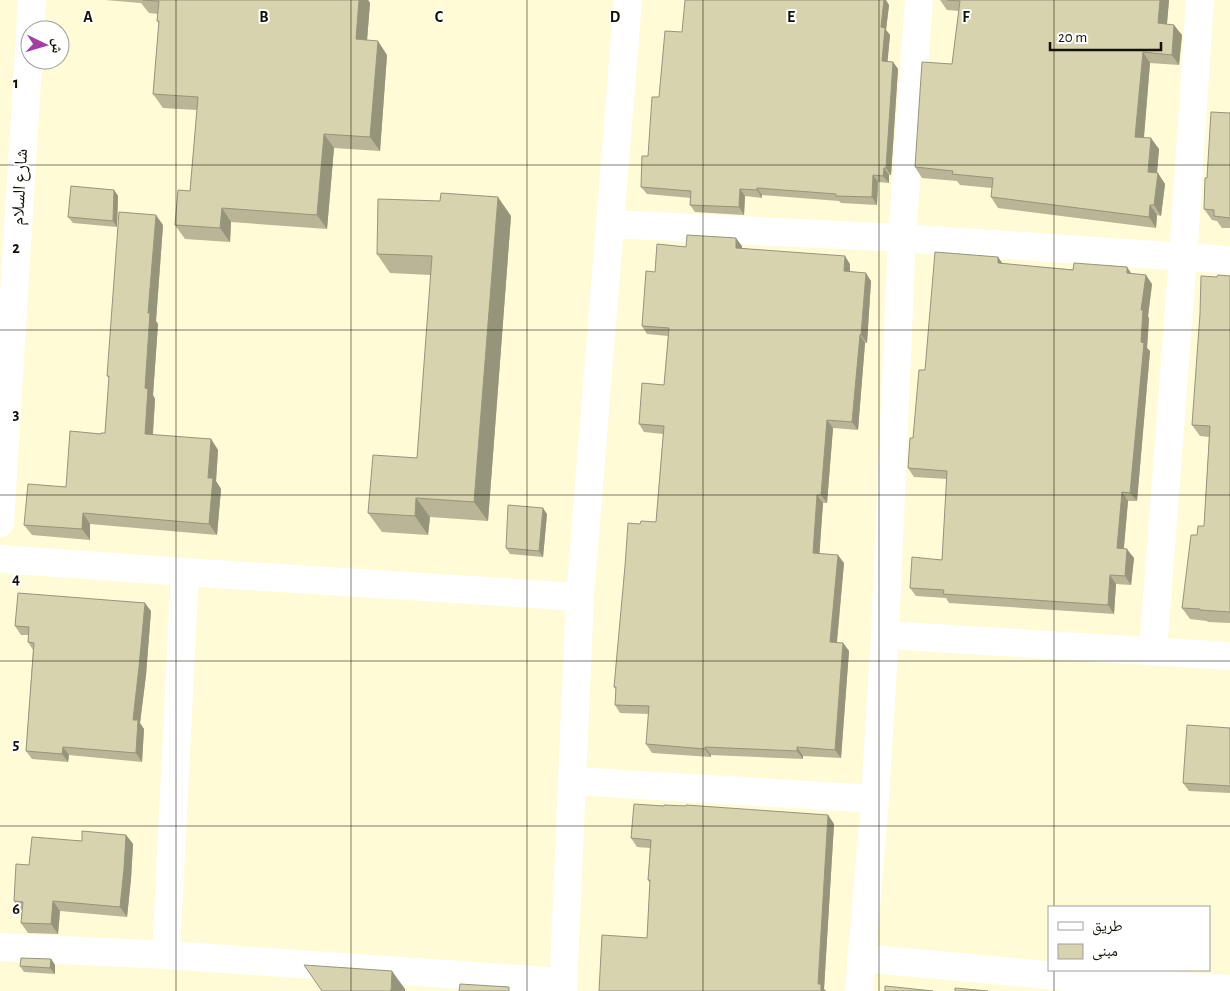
<svg xmlns="http://www.w3.org/2000/svg" width="1230" height="991" font-family="'Alegreya Sans','Noto Naskh Arabic',sans-serif">
  <style>
    .lines { fill: none; stroke-linecap: round; stroke-linejoin: round }
    .street { stroke: #fff; stroke-width: 28 }
    .wall { fill: #b9b596 }
    .shaded-wall { fill: #96947a }
    .building { fill: #d7d3af; stroke: #96947a }
    .grid { fill: none; stroke: #141206; stroke-width: 1; stroke-opacity: 0.55 }
    .labels { text-anchor: middle; dominant-baseline: central; stroke-width: 4; stroke-linejoin: round; paint-order: stroke }
    .street-label { font-size: 18px; fill: #141206; stroke: #fff }
    .grid-label { font-size: 16px; text-anchor: middle; font-weight: bold; fill: #141206; stroke: #fff; stroke-width: 4; stroke-linejoin: round; paint-order: stroke }
  </style>
  <rect width="100%" height="100%" fill="#fefbd6"/>
  <g class="lines">
    <!-- street -->
    <path class="street" d="M611 224 902 238 1230 260
      M0 523 32 0
      M0 559 185 572 580 597
      M885 635 1230 656
      M1153 651 1183 257 1200 0
      M573 781 875 799
      M0 947 166 955 564 982
      M166 955 185 572
      M861 958 1145 984 1230 989
      M563 991 580 597 628 0
      M859 991 875 799 885 635 902 238 919 0"/>
  </g>
  <!-- wall -->
  <path class="wall" d="M105 0H368L370 3 367 40 387 55 380 151 334 148 327 229 231 222 230 242 185 239 175 225 190 191 197 110 163 108 153 94 159 23 157 21 158 14 149 13 141 3Z
    M940 0H1169L1167 24 1182 35 1179 65 1150 63 1144 138 1159 149 1157 173 1165 184 1161 216 1157 215 1156 228 998 208 991 197 992 188 960 185 957 181 922 178 915 167 952 64 959 11 947 10Z
    M889 5 886 30 890 35 887 62H893L898 69 891 175H889V183L878 182 877 205 841 203 839 201 762 195V198L745 196 744 215 695 212 690 205 691 198 647 194 641 187 648 156 659 97Z
    M1230 113V228H1222L1217 221 1212 220 1204 209 1207 178Z
    M114 190 118 196 117 227 73 223 68 217Z
    M511 216 488 521 430 517 428 535 382 532 368 513 417 458 431 275 390 273 377 254Z
    M163 225 156 321 158 324 153 395 155 399 153 435 211 439 218 450 216 481 221 489 217 535 90 524V540L32 535 24 525 66 487 101 434 105 433 109 378 107 376Z
    M742 246V248L850 264V271L871 281 867 343H865L858 430 833 428 827 503H823L819 553 844 563 837 643H843L849 651 841 758 803 756V759L711 755V757L652 753 646 744 649 714 620 713 615 705 616 690 614 687 640 524 656 522 663 434 644 432 639 424 664 385 668 336 647 334 642 326 655 272 686 247Z
    M998 257 1003 264 1132 274 1152 284 1148 316 1149 319 1147 348 1150 351 1137 501H1128L1124 548 1134 558 1131 585 1116 584 1114 614 949 603 946 598 916 596 910 588 942 560 947 479 914 477 908 468 925 370Z
    M1230 276V623L1208 622 1207 621 1190 619 1182 608 1197 535 1204 526 1209 437 1200 436 1192 425 1217 277Z
    M547 514 543 557 510 554 506 548Z
    M151 611 146 675 140 723 144 729 142 762 69 755 68 762 32 759 26 751 33 650 28 642V635H21L15 626Z
    M1230 728V793L1189 791 1183 783Z
    M828 815 834 824 824 989 826 991H599L647 938 650 883 648 880 650 848 637 847 631 838Z
    M126 835 133 844 131 879 127 917 60 911 58 934 28 933 21 923 22 911H20L14 901 29 865 82 841Z
    M51 959 55 965V974L24 972 20 966Z"/>
  <!-- shaded-wall -->
  <path class="shaded-wall" d="M359 0H368L370 3 366 53 356 39Z
    M884 0H886L889 5 886 30 890 35 887 68 882 61 881 27Z
    M1160 0H1169L1166 34 1158 23Z
    M1174 25 1182 35 1179 65 1172 55Z
    M378 41 387 55 380 151 370 137Z
    M1143 52 1150 63 1143 147 1135 137Z
    M893 62 898 69 891 175 886 168Z
    M324 134 334 148 327 229 317 215Z
    M1151 138 1159 149 1156 183 1148 172Z
    M884 168 889 175V183L883 176Z
    M1158 173 1165 184 1161 216 1154 205Z
    M873 175 878 182 877 205 872 197Z
    M757 188 762 195V198L757 190Z
    M740 189 745 196 744 215 739 207Z
    M114 190 118 196 117 227 113 221Z
    M498 197 511 216 488 521 474 502Z
    M1150 205 1157 215 1156 228 1149 217Z
    M222 208 231 222 230 242 220 228Z
    M156 215 163 225 156 321 158 324 153 395 155 399 152 445 145 434V388L148 313Z
    M736 238 742 246 741 256 736 248Z
    M845 256 850 264V279L844 271Z
    M998 257 1004 266 998 263Z
    M1127 267 1133 276 1127 273Z
    M866 273 871 281 867 343 861 335Z
    M1146 275 1152 284 1148 316 1149 319 1147 348 1150 351 1137 501 1130 493 1141 310Z
    M860 335 865 343 858 430 852 422Z
    M827 420 833 428 827 503 821 495Z
    M211 439 218 450 216 481 221 489 217 535 209 524 208 478Z
    M1122 492 1128 501 1123 556 1117 548Z
    M817 495 823 503 819 561 813 553Z
    M416 498 430 517 428 535 415 516Z
    M543 508 547 514 543 557 539 551Z
    M83 513 90 524V540L82 529Z
    M1127 549 1134 558 1131 585 1125 576Z
    M838 555 844 563 836 650 830 642Z
    M1110 575 1116 584 1114 614 1108 605Z
    M145 603 151 611 146 675 140 723 144 729 142 762 136 753 133 720Z
    M843 643 849 651 841 758 835 750Z
    M63 747 69 755 68 762 62 754Z
    M705 747 711 755V757L705 749Z
    M797 747 803 756V759L797 751Z
    M828 815 834 824 824 989 826 991H821L818 984Z
    M126 835 133 844 131 879 127 917 120 907Z
    M53 901 60 911 58 934 51 924Z
    M51 959 55 965V974L50 968Z
    M392 971 405 989V991H391Z"/>
  <!-- building -->
  <path class="building" d="M143 0H359L356 39 378 41 370 137 324 134 317 215 222 208 220 228 175 225 178 190 190 191 198 97 153 94 159 21H157L159 1Z
    M685 0H884L881 27 885 28 882 61 893 62 886 168H884L883 176 873 175 872 197 836 196V194L757 188V190L740 189 739 207 690 205 691 191 641 187 642 156H648L652 97H659L665 31 682 32Z
    M947 0H1160L1158 23 1174 25 1172 55 1143 52 1135 137 1151 138 1148 172 1158 173 1154 205H1150L1149 217 991 197 993 178 952 174 953 171 915 167 922 62 952 64 960 1Z
    M1211 112 1230 113V218L1214 216V210L1204 209 1205 178H1207Z
    M71 186 114 190 113 221 68 217Z
    M441 193 498 197 474 502 416 498 415 516 368 513 373 455 417 458 432 256 377 254 378 199 440 201Z
    M119 212 156 215 148 313H150L145 388 148 389 145 434 211 439 208 478H213L209 524 83 513 82 529 24 525 28 484 66 487 70 431 101 434V433H105L109 376H107Z
    M687 235 736 238V248L845 256 844 271 866 273 861 335H860L852 422 827 420 821 495H817L813 553 838 555 830 642 843 643 835 750 797 747V751L705 747V749L646 744 649 706 615 705 616 687H614L625 566 628 523 640 524 641 521 656 522 664 426 639 424 642 383 664 385 669 328 642 326 646 271 655 272 657 244 686 247Z
    M935 252 998 257V263L1073 270 1074 263 1127 267V273L1146 275 1141 310H1143L1141 342 1144 343 1130 493 1122 492 1117 548 1127 549 1125 576 1110 575 1108 605 943 594 944 590 910 588 912 557 942 560 947 471 908 468 910 438H913L919 370H925Z
    M1218 275 1230 276V612L1200 610V609L1182 608 1191 535H1197L1198 526H1204L1210 426 1192 425 1200 314 1201 276 1217 277Z
    M508 505 543 508 539 551 506 548Z
    M18 593 145 603 139 667 133 720H138L136 753 63 747 62 754 26 751 34 643 28 642 29 627 15 626Z
    M1187 725 1230 728V786L1183 783Z
    M634 804 664 806V805L686 806V805L828 815 818 984H821V991H599L602 935 647 938 650 880H648L651 840 631 838Z
    M82 831 126 835 124 869 120 907 53 901 51 924 21 923 23 902 14 901 16 864 29 865 32 837 82 841Z
    M21 958 51 959 50 968 20 966Z
    M304 965 392 971 391 991H322Z
    M460 984 509 987V991H459Z
    M885 986 933 991H885Z
    M955 988 988 991H955Z"/>
  <!-- grid -->
  <path class="grid" d="M176 0V991M351 0V991M527 0V991M703 0V991M879 0V991M1054 0V907M0 165H1230M0 330H1230M0 495H1230M0 661H1230M0 826H1230M1054 970V991"/>
  <g class="labels">
    <!-- street labels -->
    <g class="street-label">
      <text transform="translate(20 187) rotate(-87)">شارع السلام</text>
    </g>
  </g>
  <g class="grid-label">
    <text x="88" y="22">A</text>
    <text x="264" y="22">B</text>
    <text x="439" y="22">C</text>
    <text x="615" y="22">D</text>
    <text x="791" y="22">E</text>
    <text x="966" y="22">F</text>
    <text x="16" y="88">1</text>
    <text x="16" y="253">2</text>
    <text x="16" y="419">3</text>
    <text x="16" y="584">4</text>
    <text x="16" y="749">5</text>
    <text x="16" y="914">6</text>
  </g>
  <!-- legend -->
  <rect x="1048" y="906" width="162" height="65" fill="#ffffff" stroke="#a1a09b"/>
  <rect x="1058" y="922" width="25" height="8" fill="#ffffff" stroke="#a1a09b"/>
  <text x="1092" y="931" font-size="15" fill="#141206">طريق</text>
  <rect x="1058" y="944" width="25" height="15" fill="#d7d3af" stroke="#a1a09b"/>
  <text x="1092" y="956" font-size="15" fill="#141206">مبنى</text>
  <!-- north arrow -->
  <g transform="translate(45 45) rotate(95)"><circle r="24" fill="#ffffff" stroke="#a1a09b"/>
  <path d="M0-4L9 19L0 12L-9 19Z" fill="#a33fa4"/>
  <text y="-8" font-size="14" font-weight="bold" text-anchor="middle" fill="#141206">ش</text>
  </g>
  <!-- scale -->
  <path d="M1050 42v8h111v-8" fill="none" stroke="#141206" stroke-width="2.5"/>
  <text x="1058" y="42" font-size="15" fill="#141206" stroke="#ffffff" stroke-width="4" paint-order="stroke">20 m</text>
</svg>
